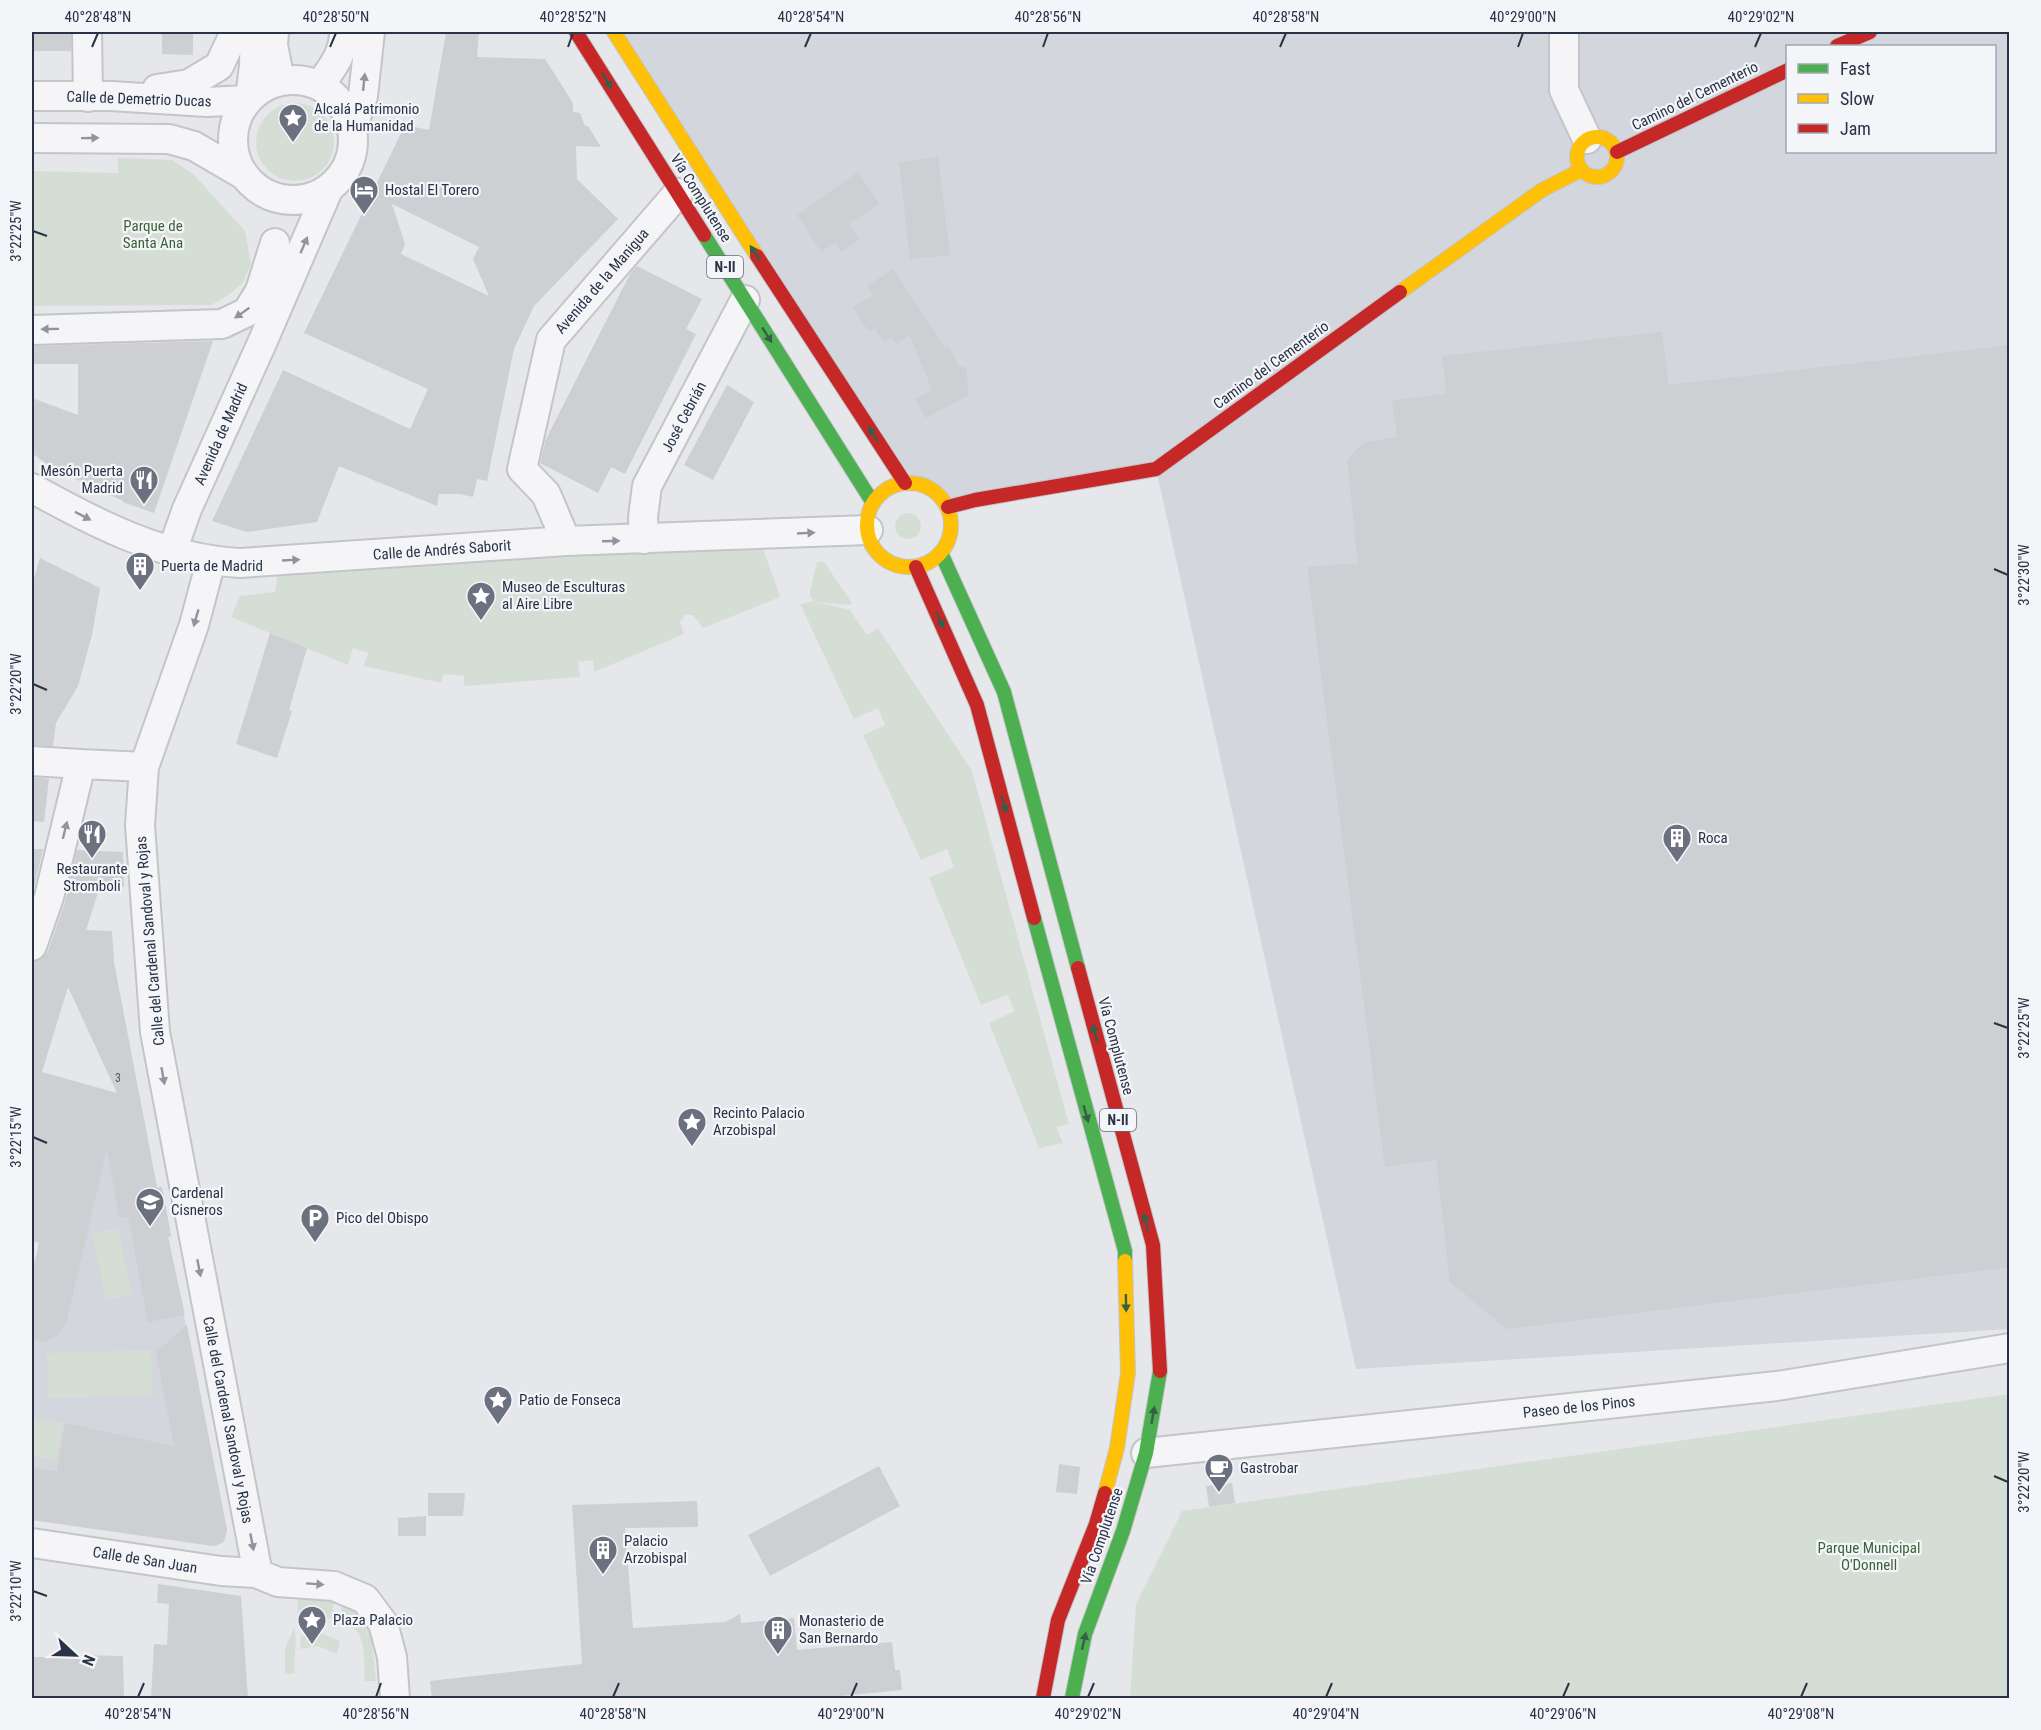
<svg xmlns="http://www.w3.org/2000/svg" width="2041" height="1730" font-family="'Roboto Condensed',sans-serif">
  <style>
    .built { fill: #d3d6dd; fill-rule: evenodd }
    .green { fill: #d5ded5 }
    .building { fill: #cdcfd3; fill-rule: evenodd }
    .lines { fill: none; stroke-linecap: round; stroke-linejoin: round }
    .street-casing { stroke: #c3c5c8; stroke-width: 32 }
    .fast-casing { stroke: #c3c5c8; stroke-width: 16 }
    .slow-casing { stroke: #c3c5c8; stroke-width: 16 }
    .jam-casing { stroke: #c3c5c8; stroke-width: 16 }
    .street { stroke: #f5f5f7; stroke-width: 28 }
    .fast { stroke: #4caf50; stroke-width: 14 }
    .slow { stroke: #ffc107; stroke-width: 14 }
    .jam { stroke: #c62828; stroke-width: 14 }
    .oneway { fill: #365e49 }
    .oneway2 { fill: #90949e }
    .ticks { fill: none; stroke: #2a3245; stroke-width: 2 }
    .labels { text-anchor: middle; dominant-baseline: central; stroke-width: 4.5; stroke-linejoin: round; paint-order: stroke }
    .number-label { font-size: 12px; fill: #545a69 }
    .shield { fill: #f3f5f9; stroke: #666c7b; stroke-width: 1.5 }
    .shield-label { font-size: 14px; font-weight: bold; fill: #2a3245 }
    .street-label { font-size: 15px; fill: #2a3245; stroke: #f3f5f9 }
    .poi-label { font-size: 15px; fill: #2a3245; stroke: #f3f5f9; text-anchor: start }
    .park-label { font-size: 15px; fill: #3c6237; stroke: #f3f5f9 }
    .neatline { fill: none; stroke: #2a3245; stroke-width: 2 }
    .ticks-label { font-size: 15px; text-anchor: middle; fill: #2a3245 }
  </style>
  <rect width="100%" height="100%" fill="#e5e7ea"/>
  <!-- built -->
  <path class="built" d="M614 32H2009V1329L1356 1369 1156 469 944 500 931 489 915 483ZM1788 46H1994V152H1788Z
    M139 1092 157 1187H162L171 1236 168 1237 227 1530 224 1541 216 1546 32 1520V1273L35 1258 51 1261 74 1153Z"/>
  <!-- green -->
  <path class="green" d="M256 142a39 39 0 1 1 78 0a39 39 0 1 1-78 0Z
    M118 158 173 160 194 175 245 231 251 264 243 283 227 296 211 305 32 306V171L118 173Z
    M895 526a13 13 0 1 1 26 0a13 13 0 1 1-26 0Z
    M760 540 780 597 703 628 693 615H685L680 622 684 634 594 672 593 660 578 662 580 677 464 686V676L443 674 442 683 364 666 368 653 353 648 348 665 231 617 240 596 275 592 279 566Z
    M817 562H824L852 603 850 605 816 602 850 610 867 635 878 628 972 771 1069 1124 1056 1127 1063 1143 1039 1148 989 1023 1015 1011 1007 995 981 1005 929 878 954 867 947 849 921 860 863 735 885 725 878 708 854 719 800 604 814 601 810 597V592Z
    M118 1228 132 1295 106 1300 92 1233Z
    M151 1350 152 1396 48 1398 47 1353Z
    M2009 1394V1698H1130L1136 1604 1182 1511Z
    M32 1417 63 1423 56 1461 32 1456Z
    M298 1597 333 1601V1619L317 1616 297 1623Z
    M341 1606 358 1612 370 1626 376 1681H365C363 1657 369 1630 341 1621Z
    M294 1628C298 1644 293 1658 295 1673L285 1674V1649Z
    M321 1633 340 1641 337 1654 318 1646 300 1649 301 1636Z"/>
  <!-- building -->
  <path class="building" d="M32 32H71V51H32Z
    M162 32H193V55L162 54Z
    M446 32H479L477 57 545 59 573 103V112L580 113 585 126H588L601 147 576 146 577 179 618 219 534 306 514 349 487 481 477 479 473 497 460 494H439L437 506 339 466 317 522 247 532 212 521 283 370 410 429 428 389 304 333 405 125 429 130ZM392 204 479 247 473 259 489 296 401 254 405 244Z
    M938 157 950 255 910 259 899 162Z
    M858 172 879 204 849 224 859 240 841 252 835 242 821 252 797 215Z
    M637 266 702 299 686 329 696 334 625 474 611 467 598 493 540 463 546 439 630 274Z
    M893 269 945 348 949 347 959 366 966 368 969 395 926 418 915 399 932 390 910 335 897 344 892 337 884 342 875 328 869 332 853 308 873 295 867 286Z
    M1662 332 1669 385 2010 345V1267L1507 1329 1450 1282 1436 1160 1385 1167 1307 567 1358 563 1347 460 1364 442 1397 437 1392 400 1446 394 1442 356Z
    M213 341 154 513 123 502V501L52 468 32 453V398L78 415V364H32V346Z
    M727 385 754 402 713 480 684 465Z
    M40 558 100 588 92 635 78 686 56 723 53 746 32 745V584Z
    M270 633 307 648 289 710 292 711 277 758 236 744Z
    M32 777 49 779 44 822 32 821Z
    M32 849H43L32 897Z
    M77 850 123 852 124 887 101 883 86 930 112 931 114 962 157 1188 162 1187 171 1236 168 1237 185 1315 148 1322 128 1217 119 1218 107 1148 67 1320 58 1335 46 1342 32 1339V1273L39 1243 32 1241V962L42 959 48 951 65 902ZM68 987 117 1093 42 1072Z
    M187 1325 227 1530 224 1541 220 1544 213 1546 32 1520V1468L57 1472 65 1423 174 1446 156 1352Z
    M1059 1464 1080 1467 1077 1494 1056 1492Z
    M879 1466 900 1506 770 1576 748 1535Z
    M1232 1483 1235 1503 1209 1507 1206 1486Z
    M428 1493H465L463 1516H428Z
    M697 1501 698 1527 625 1528 633 1628 725 1622 740 1614 741 1623 794 1618 797 1650 892 1642 895 1670H900L902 1690 820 1698H432L430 1681 582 1664 572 1505Z
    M426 1516V1536H398V1518Z
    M158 1584 241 1596 248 1698H151L154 1644 167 1645 169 1604 157 1603Z
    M73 1655 123 1656 124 1698H32V1657H73Z"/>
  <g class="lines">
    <!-- street casing -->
    <g class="street-casing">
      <path id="street" d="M87 32 88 97
        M274 32 273 45 280 81
        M1564 32V90L1587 139
        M233 140a60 60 0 1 1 120 0a60 60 0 1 1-120 0Z
        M319 86C332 68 344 54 344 32
        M157 89 189 84 219 66 235 32
        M32 96H111L207 102 247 100
        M250 98 254 66 255 32
        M352 130 363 96 370 32
        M32 138 169 139 194 146 242 174
        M32 330 222 324 247 312 260 291 275 243
        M32 488C96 524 165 559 240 563L566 541 868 530
        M644 539 643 517 647 486 745 300
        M566 541 546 494 522 469 551 340 678 193
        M172 551 187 509 262 343 328 190
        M211 561 194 625 144 767 140 825 155 1032 258 1574
        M32 761 81 764
        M32 946 49 897 81 764 144 767
        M1146 1453 1777 1386 2010 1348
        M32 1543 221 1571 256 1573 278 1582 334 1586 365 1599 383 1623 392 1657 395 1698"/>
    </g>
    <!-- fast casing -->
    <g class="fast-casing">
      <path id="fast" d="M704 235 873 503
        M941 553 1004 692 1078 968
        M1034 918 1125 1251V1261
        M1072 1698 1085 1634 1123 1531 1146 1453 1160 1371"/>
    </g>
    <!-- slow casing -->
    <g class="slow-casing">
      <path id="slow" d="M614 32 757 256
        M1577 157a20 20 0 1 1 40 0a20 20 0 1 1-40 0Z
        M1400 292 1542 190 1581 170
        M867 525a42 42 0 1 1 84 0a42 42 0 1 1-84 0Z
        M1105 1493 1117 1448 1128 1373 1125 1261"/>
    </g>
    <!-- jam casing -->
    <g class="jam-casing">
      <path id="jam" d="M576 32 704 235
        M1837 46 1870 32
        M1617 152 1788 70
        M757 256 905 483
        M948 507 975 500 1156 469 1400 292
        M916 567 977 705 1034 918
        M1078 968 1153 1245 1160 1371
        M1043 1698 1058 1620 1096 1524 1105 1493"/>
    </g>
    <!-- street -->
    <use href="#street" class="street"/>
    <!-- fast -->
    <use href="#fast" class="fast"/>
    <!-- slow -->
    <use href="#slow" class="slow"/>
    <!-- jam -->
    <use href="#jam" class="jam"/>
  </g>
  <!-- one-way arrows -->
  <defs><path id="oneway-solid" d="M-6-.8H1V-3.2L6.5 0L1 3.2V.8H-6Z" transform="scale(1.5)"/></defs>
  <g class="oneway">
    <use href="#oneway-solid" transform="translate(607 81) rotate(58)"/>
    <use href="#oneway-solid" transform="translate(755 253) rotate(-123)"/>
    <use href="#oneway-solid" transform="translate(767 335) rotate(58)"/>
    <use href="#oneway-solid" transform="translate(873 434) rotate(-123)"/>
    <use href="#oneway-solid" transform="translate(940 620) rotate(66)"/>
    <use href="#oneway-solid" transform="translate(1004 804) rotate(75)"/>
    <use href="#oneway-solid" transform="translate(1095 1033) rotate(-105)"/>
    <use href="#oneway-solid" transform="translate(1086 1114) rotate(74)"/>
    <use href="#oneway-solid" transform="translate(1146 1222) rotate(-105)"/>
    <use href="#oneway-solid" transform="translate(1126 1303) rotate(89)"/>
    <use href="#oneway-solid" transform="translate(1153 1415) rotate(-80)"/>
    <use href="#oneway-solid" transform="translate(1084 1641) rotate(-77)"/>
  </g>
  <g class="oneway2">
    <use href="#oneway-solid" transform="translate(364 82) rotate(-84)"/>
    <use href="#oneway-solid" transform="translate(90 138) rotate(-1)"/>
    <use href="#oneway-solid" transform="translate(304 245) rotate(-67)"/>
    <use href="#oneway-solid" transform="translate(242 313) rotate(145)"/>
    <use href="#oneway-solid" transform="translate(50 329) rotate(179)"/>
    <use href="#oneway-solid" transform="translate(83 516) rotate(27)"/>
    <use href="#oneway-solid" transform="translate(806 533) rotate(-3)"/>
    <use href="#oneway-solid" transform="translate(611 541) rotate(-2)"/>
    <use href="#oneway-solid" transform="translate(291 560) rotate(-3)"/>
    <use href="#oneway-solid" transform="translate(196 618) rotate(106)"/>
    <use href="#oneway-solid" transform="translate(65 830) rotate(-76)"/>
    <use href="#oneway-solid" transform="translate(163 1076) rotate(80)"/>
    <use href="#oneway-solid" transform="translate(199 1268) rotate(79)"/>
    <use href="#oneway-solid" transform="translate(252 1542) rotate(79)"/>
    <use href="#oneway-solid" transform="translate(315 1584) rotate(4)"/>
  </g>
  <!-- ticks -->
  <path class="ticks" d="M92 47 98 33M330 47 336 33M568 47 573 33M805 47 811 33M1043 47 1048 33M1280 47 1286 33M1518 47 1523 33M1755 47 1761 33M33 231 47 236M1994 569 2008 575M33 684 47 690M1994 1023 2008 1028M33 1137 47 1143M1994 1476 2008 1482M33 1591 47 1596M138 1697 144 1683M376 1697 381 1683M613 1697 619 1683M851 1697 857 1683M1088 1697 1094 1683M1326 1697 1332 1683M1563 1697 1569 1683M1801 1697 1807 1683"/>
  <!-- icons -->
  <defs>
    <g id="sight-pin" transform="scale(1.5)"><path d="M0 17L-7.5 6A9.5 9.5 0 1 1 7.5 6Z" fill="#6b717f" stroke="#f3f5f9"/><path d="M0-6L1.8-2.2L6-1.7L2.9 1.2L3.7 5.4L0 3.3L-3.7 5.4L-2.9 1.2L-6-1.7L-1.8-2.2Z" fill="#fff"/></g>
    <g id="hotel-pin" transform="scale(1.5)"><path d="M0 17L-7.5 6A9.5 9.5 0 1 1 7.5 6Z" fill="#6b717f" stroke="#f3f5f9"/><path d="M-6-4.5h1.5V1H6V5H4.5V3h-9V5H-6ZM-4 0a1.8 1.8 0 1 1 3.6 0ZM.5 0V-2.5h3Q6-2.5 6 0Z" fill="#fff"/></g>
    <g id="restaurant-pin" transform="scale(1.5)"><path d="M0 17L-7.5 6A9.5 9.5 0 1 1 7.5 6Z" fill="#6b717f" stroke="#f3f5f9"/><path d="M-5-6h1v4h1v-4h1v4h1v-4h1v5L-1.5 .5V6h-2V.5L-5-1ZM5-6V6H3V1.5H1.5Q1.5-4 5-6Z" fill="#fff"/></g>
    <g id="building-pin" transform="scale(1.5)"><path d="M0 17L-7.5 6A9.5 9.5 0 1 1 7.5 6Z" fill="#6b717f" stroke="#f3f5f9"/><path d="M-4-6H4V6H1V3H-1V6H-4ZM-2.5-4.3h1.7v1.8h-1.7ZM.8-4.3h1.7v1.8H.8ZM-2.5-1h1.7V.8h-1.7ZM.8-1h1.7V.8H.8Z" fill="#fff"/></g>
    <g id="university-pin" transform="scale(1.5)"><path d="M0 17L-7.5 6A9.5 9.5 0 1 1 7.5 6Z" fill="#6b717f" stroke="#f3f5f9"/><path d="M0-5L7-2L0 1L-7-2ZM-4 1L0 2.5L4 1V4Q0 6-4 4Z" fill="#fff"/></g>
    <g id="parking-pin" transform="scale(1.5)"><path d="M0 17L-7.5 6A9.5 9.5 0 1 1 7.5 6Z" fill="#6b717f" stroke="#f3f5f9"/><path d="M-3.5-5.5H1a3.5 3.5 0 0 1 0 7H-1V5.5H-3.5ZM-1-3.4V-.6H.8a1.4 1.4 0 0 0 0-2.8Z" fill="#fff"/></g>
    <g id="cafe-pin" transform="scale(1.5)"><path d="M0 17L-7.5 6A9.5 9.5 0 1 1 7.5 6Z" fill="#6b717f" stroke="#f3f5f9"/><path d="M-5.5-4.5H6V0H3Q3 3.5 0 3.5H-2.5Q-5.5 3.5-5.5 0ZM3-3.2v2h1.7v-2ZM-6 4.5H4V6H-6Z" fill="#fff"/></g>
  </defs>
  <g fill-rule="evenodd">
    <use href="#sight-pin" x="293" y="118"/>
    <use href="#hotel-pin" x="364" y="190"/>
    <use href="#restaurant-pin" x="144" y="480"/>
    <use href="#building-pin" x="140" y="566"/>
    <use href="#sight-pin" x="481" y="596"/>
    <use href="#restaurant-pin" x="92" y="834"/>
    <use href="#building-pin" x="1677" y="838"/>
    <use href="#sight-pin" x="692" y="1122"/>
    <use href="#university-pin" x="150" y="1202"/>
    <use href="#parking-pin" x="315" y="1218"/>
    <use href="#sight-pin" x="498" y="1400"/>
    <use href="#cafe-pin" x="1219" y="1468"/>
    <use href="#building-pin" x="603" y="1550"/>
    <use href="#sight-pin" x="312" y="1620"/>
    <use href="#building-pin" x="778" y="1630"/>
  </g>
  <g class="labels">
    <!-- number labels -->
    <g class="number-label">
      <text x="118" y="1078">3</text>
    </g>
    <!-- shield labels -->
    <g class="shield">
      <rect x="707" y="256" width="36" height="22" rx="4.5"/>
      <rect x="1100" y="1109" width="36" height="22" rx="4.5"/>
    </g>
    <g class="shield-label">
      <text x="725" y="267">N-II</text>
      <text x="1118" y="1120">N-II</text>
    </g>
    <!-- street labels -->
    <g class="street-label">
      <text transform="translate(1695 96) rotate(-26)">Camino del Cementerio</text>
      <text transform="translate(139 99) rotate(2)">Calle de Demetrio Ducas</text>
      <text transform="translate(701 198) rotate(58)">Vía Complutense</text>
      <text transform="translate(602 281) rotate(-49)">Avenida de la Manigua</text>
      <text transform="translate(1271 365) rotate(-36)">Camino del Cementerio</text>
      <text transform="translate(684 417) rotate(-62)">José Cebrián</text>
      <text transform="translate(221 434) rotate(-66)">Avenida de Madrid</text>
      <text transform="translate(442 550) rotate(-4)">Calle de Andrés Saborit</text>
      <text transform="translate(150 941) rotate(-95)">Calle del Cardenal Sandoval y Rojas</text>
      <text transform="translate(1116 1046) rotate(75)">Vía Complutense</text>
      <text transform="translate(1579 1407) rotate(-6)">Paseo de los Pinos</text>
      <text transform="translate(228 1420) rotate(79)">Calle del Cardenal Sandoval y Rojas</text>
      <text transform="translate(1102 1536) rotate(-71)">Vía Complutense</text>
      <text transform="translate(145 1560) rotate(9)">Calle de San Juan</text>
    </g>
    <!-- poi labels -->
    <g class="poi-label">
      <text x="314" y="109">Alcalá Patrimonio<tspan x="314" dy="17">de la Humanidad</tspan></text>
      <text x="385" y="190">Hostal El Torero</text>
      <text x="123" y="471" text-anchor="end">Mesón Puerta<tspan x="123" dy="17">Madrid</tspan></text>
      <text x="161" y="566">Puerta de Madrid</text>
      <text x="502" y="587">Museo de Esculturas<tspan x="502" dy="17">al Aire Libre</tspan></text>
      <text x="1698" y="838">Roca</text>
      <text x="92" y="869" text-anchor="middle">Restaurante<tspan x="92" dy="17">Stromboli</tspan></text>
      <text x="713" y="1113">Recinto Palacio<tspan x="713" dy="17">Arzobispal</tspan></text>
      <text x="171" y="1193">Cardenal<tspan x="171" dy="17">Cisneros</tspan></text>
      <text x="336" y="1218">Pico del Obispo</text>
      <text x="519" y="1400">Patio de Fonseca</text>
      <text x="1240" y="1468">Gastrobar</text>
      <text x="624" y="1541">Palacio<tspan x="624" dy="17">Arzobispal</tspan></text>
      <text x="333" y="1620">Plaza Palacio</text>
      <text x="799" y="1621">Monasterio de<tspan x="799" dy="17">San Bernardo</tspan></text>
    </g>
    <!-- park labels -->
    <g class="park-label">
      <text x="153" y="226">Parque de<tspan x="153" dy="17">Santa Ana</tspan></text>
      <text x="1869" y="1548">Parque Municipal<tspan x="1869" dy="17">O'Donnell</tspan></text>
    </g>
  </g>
  <!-- border -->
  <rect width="2041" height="1730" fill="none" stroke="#f3f5f9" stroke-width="66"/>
  <!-- legend -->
  <rect x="1786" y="45" width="210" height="108" fill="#f3f5f9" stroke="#a3a7b1" stroke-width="1.5"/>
  <rect x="1798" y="64" width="30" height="9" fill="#4caf50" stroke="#a3a7b1" stroke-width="1.5"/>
  <text x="1840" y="75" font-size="18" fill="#2a3245">Fast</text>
  <rect x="1798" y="94" width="30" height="9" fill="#ffc107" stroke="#a3a7b1" stroke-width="1.5"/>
  <text x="1840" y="105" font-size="18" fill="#2a3245">Slow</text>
  <rect x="1798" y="124" width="30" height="9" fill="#c62828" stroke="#a3a7b1" stroke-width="1.5"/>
  <text x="1840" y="135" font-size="18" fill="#2a3245">Jam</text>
  <!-- north arrow -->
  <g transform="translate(75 1655) rotate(112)" stroke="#f3f5f9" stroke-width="4.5" paint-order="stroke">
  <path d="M0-4.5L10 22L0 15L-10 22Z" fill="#2a3245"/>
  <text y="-9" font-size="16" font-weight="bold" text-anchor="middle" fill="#2a3245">N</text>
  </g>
  <rect x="33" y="33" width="1975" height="1664" class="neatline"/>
  <g class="ticks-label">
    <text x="98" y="22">40°28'48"N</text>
    <text x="336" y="22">40°28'50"N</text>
    <text x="573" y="22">40°28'52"N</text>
    <text x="811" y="22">40°28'54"N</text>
    <text x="1048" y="22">40°28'56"N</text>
    <text x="1286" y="22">40°28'58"N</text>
    <text x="1523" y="22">40°29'00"N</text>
    <text x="1761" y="22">40°29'02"N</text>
    <text transform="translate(16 231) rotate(-90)" y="5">3°22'25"W</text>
    <text transform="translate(2024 575) rotate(-90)" y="5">3°22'30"W</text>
    <text transform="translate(16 684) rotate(-90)" y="5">3°22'20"W</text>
    <text transform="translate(2024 1028) rotate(-90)" y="5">3°22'25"W</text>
    <text transform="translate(16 1137) rotate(-90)" y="5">3°22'15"W</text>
    <text transform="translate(2024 1482) rotate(-90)" y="5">3°22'20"W</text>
    <text transform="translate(16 1591) rotate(-90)" y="5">3°22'10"W</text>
    <text x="138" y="1719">40°28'54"N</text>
    <text x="376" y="1719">40°28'56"N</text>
    <text x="613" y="1719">40°28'58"N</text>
    <text x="851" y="1719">40°29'00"N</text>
    <text x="1088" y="1719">40°29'02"N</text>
    <text x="1326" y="1719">40°29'04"N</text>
    <text x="1563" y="1719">40°29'06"N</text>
    <text x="1801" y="1719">40°29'08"N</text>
  </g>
</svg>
